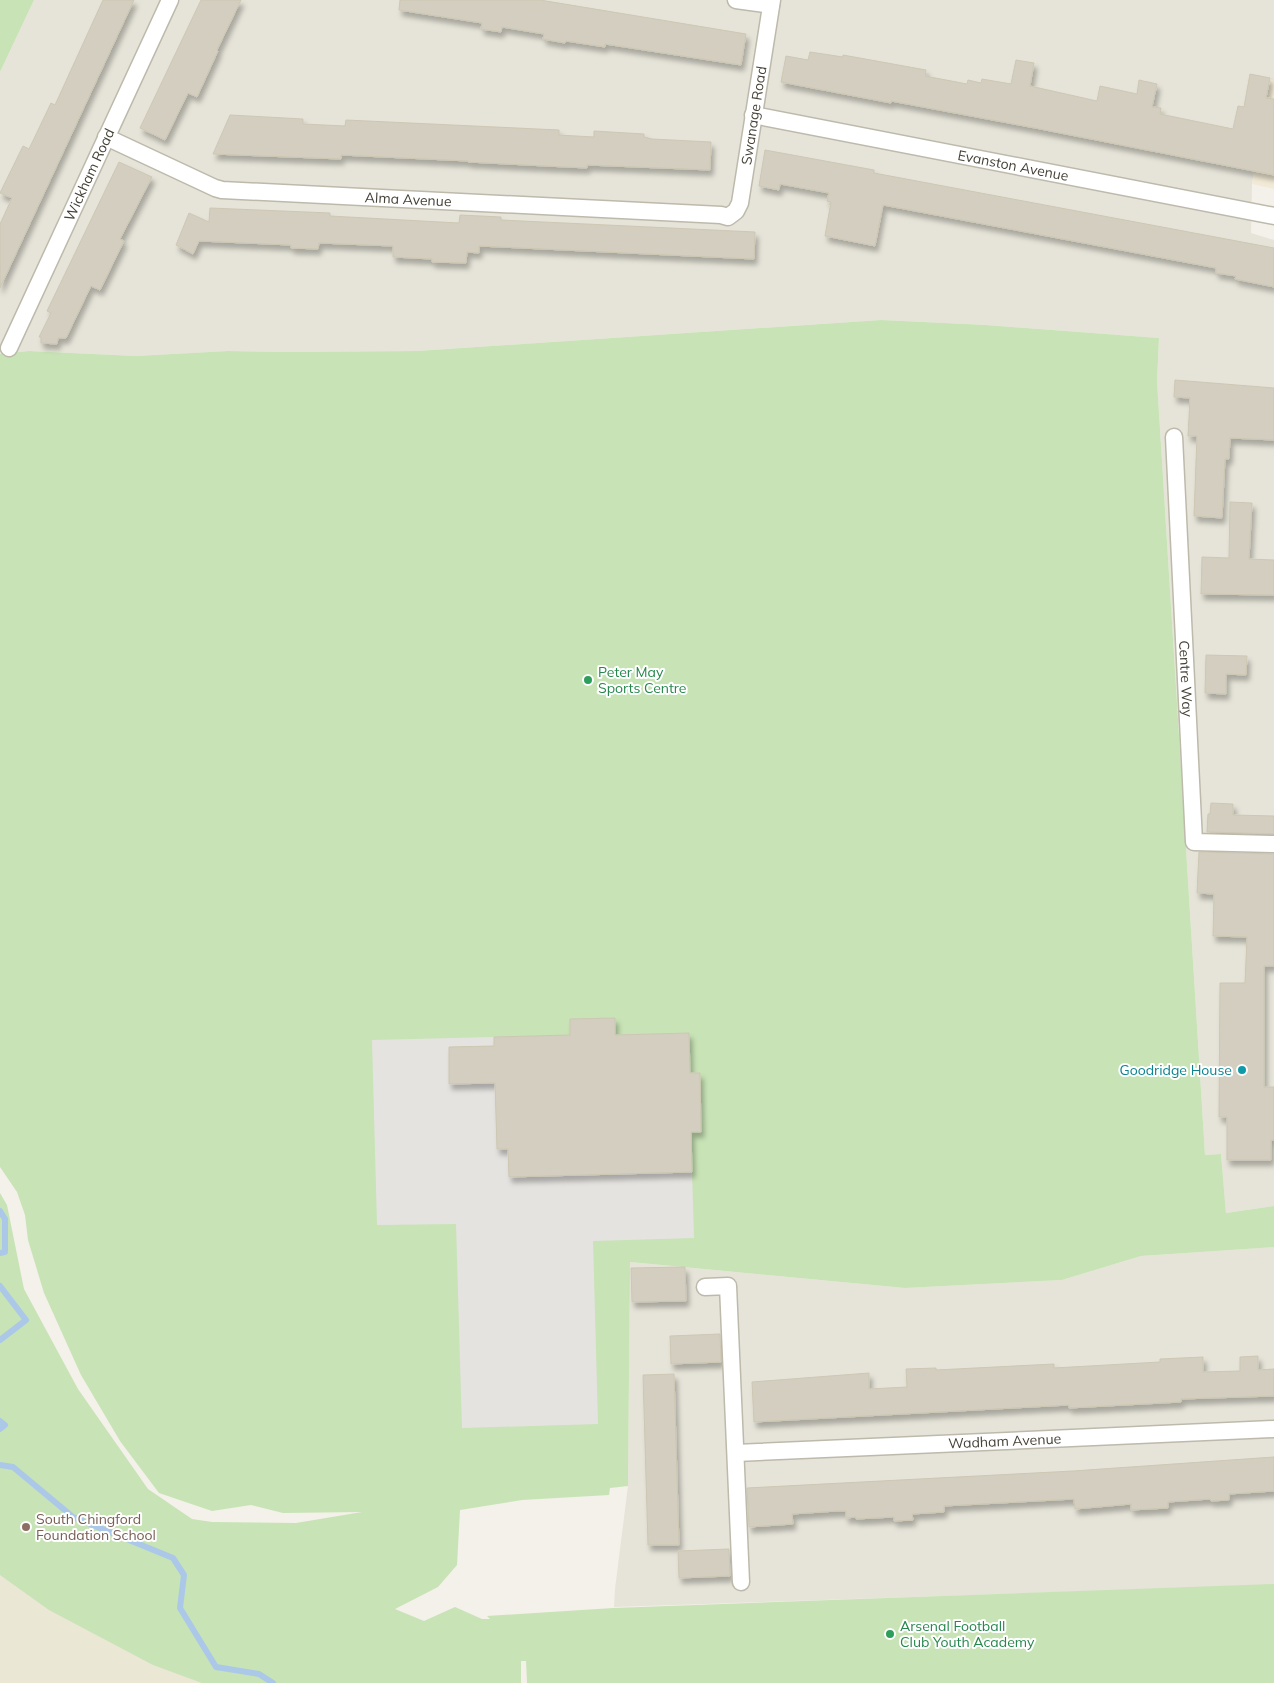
<svg xmlns="http://www.w3.org/2000/svg" width="1274" height="1683" font-family="Mulish,sans-serif">
  <style>
    .residential { fill: #e6e4d8 }
    .commercial { fill: #f2ead6 }
    .education { fill: #eae7d4 }
    .green { fill: #c8e3b6 }
    .parking { fill: #e5e3e0 }
    .lines { fill: none; stroke-linecap: round; stroke-linejoin: round }
    .stream { stroke: #abc8e9; stroke-width: 6 }
    .building { fill: #d3cebf; stroke: #cdc7b3; filter: url(#shadow) }
    .minor-casing { stroke: #bdbaac; stroke-width: 19 }
    .minor { stroke: #fff; stroke-width: 16 }
    .leisure-dot { fill: #2e9e5b; stroke: #fff; stroke-width: 2 }
    .culture-dot { fill: #0f9aa8; stroke: #fff; stroke-width: 2 }
    .education-dot { fill: #8d6e63; stroke: #fff; stroke-width: 2 }
    .labels { text-anchor: middle; dominant-baseline: central; stroke-width: 4; stroke-linejoin: round; paint-order: stroke }
    .street-label { font-size: 14px; fill: #464238; stroke: #fff }
    .leisure-label { font-size: 14px; fill: #27864d; stroke: #fff; text-anchor: start }
    .culture-label { font-size: 14px; fill: #0d838f; stroke: #fff; text-anchor: end }
    .education-label { font-size: 14px; fill: #785e54; stroke: #fff; text-anchor: start }
  </style>
  <defs>
    <filter id="shadow"><feDropShadow dx="3" dy="5.5" stdDeviation="2.5" flood-color="#0004"/></filter>
  </defs>
  <rect width="100%" height="100%" fill="#f3f1e9"/>
  <!-- residential -->
  <path class="residential" d="M34 0H1274V81L1269 79 1252 184 1251 233 1274 240V1206L1226 1213 1221 1154 1205 1155 1157 381 1159 338 986 325 881 320 417 351 288 352 228 351 136 356 29 351 0 354V72Z
    M1274 1247V1585L614 1607 615 1589 628 1486 630 1262 905 1288 1062 1280 1141 1256Z"/>
  <!-- commercial -->
  <path class="commercial" d="M1269 79 1274 81V189L1252 184Z"/>
  <!-- education -->
  <path class="education" d="M0 1453 218 1683H0Z"/>
  <!-- green -->
  <path class="green" d="M0 0H34L0 72Z
    M881 320 986 325 1159 338 1157 381 1205 1155 1221 1154 1226 1213 1274 1206V1247L1141 1256 1062 1280 905 1288 630 1262 628 1486 610 1488 609 1495 522 1500 460 1510 457 1565 438 1587 395 1609 424 1621 455 1607 482 1619H490L487 1616 613 1608 1274 1584V1683H527L526 1661H521V1683H202L153 1665 49 1610 0 1575V1193L7 1205 24 1289 78 1389 148 1489 192 1519 212 1522 296 1523 362 1512 283 1513 251 1505 212 1511 159 1493 120 1441 81 1375 44 1293 28 1240 25 1215 17 1192 0 1167V354L29 351 136 356 228 351 288 352 417 351Z"/>
  <!-- parking -->
  <path class="parking" d="M494 1037V1046L449 1047V1083H495L497 1148 508 1149 509 1177 692 1172 694 1238 593 1241 598 1424 462 1428 456 1224 377 1225 372 1040Z"/>
  <g class="lines">
    <!-- stream -->
    <path class="stream" d="M0 1211 5 1219V1252L0 1253
      M0 1286 26 1320 0 1340
      M0 1421 5 1425 0 1429
      M0 1465 13 1467 73 1517 173 1558 184 1575 180 1608 216 1667 259 1674 273 1683"/>
  </g>
  <!-- building -->
  <path class="building" d="M103 0H134L0 288V224L12 198 0 193 23 146 29 149 51 103 55 105Z
    M201 0H241L217 50 218 51 197 97 188 93 165 140 140 128Z
    M400 0H540L746 34 741 65 605 44V47L566 41 565 43 543 39 544 34 502 27 501 32 481 29 482 23 399 10Z
    M810 52 843 57V55L926 70 925 76 967 84 968 80 981 83 982 79 1011 84 1016 60 1034 63 1030 86 1097 101 1100 86 1137 94 1139 80 1157 84 1152 107 1161 108 1160 114 1233 129 1238 106 1244 107 1250 74 1270 78 1266 98 1274 99V175L1035 128 891 101V103L781 82 786 56 808 60Z
    M230 115 303 119V124L345 126 346 120 559 130V135L594 137V131L644 134V137L652 139 711 142 710 170 587 165V168L546 166 468 162V161L341 155V159L213 154Z
    M765 150 874 170V173L1274 248V287L1235 279 1236 276 1216 273V268L883 205 875 246 825 236 831 202 827 201 829 193 780 184 779 190 759 186Z
    M119 162 152 177 120 239 124 241 100 290 91 286 66 338H58L57 344 41 343V337H39L51 313 47 311Z
    M210 208 330 213V216L459 223 460 215 501 217V220L755 232 754 259 479 246V253L467 252 466 263 432 262V259L393 257V246L319 243 318 249 291 248V245L199 241 193 254 176 245 189 213 209 222Z
    M1175 380 1274 388V440L1230 438 1229 459H1225L1222 518 1194 516 1197 436H1188L1190 398 1174 397Z
    M1230 502 1252 503 1249 559 1274 560V595L1201 594 1202 557 1229 558Z
    M1206 655 1247 656 1246 675 1226 674V694L1205 693Z
    M1211 803 1233 804V815L1274 816V834L1207 832 1208 814H1210Z
    M1199 852 1274 854V966H1264V1087H1274V1140H1271V1160H1227V1117H1219L1220 983H1245L1247 937 1213 936 1214 894 1197 893Z
    M615 1018V1035L689 1033 690 1073H700L701 1132H691L692 1172 509 1177 508 1149H497L495 1083 449 1084V1047L494 1046V1037L570 1035V1019Z
    M685 1267 686 1301 632 1302 631 1268Z
    M720 1334 721 1362 671 1364 670 1336Z
    M1258 1356V1370L1274 1369V1396L1181 1399V1402L1069 1408V1405L754 1422 752 1382 869 1373V1389L907 1387 906 1369 936 1368V1370L1054 1364V1368L1160 1362V1359L1203 1357V1372L1240 1371V1357Z
    M674 1374 679 1545H648L643 1375Z
    M1274 1457V1491L1229 1494V1500L1211 1501 1210 1499 1168 1502V1508L1131 1510V1504L1075 1509 1074 1499 944 1506V1512L912 1514 913 1520 894 1521V1517L856 1519V1517L846 1518V1511H837L792 1514 793 1524 749 1527 747 1488 1073 1471Z
    M729 1549 730 1576 679 1578 678 1551Z"/>
  <g class="lines">
    <!-- minor casing -->
    <g class="minor-casing">
      <g id="minor">
        <path d="M736 0 771 5"/>
        <path id="s1" d="M753 115 1274 216"/>
        <path id="s2" d="M106 137 215 188 222 190 721 215 728 217 736 211 740 203 772 0"/>
        <path id="s3" d="M9 348 170 0"/>
        <path id="s4" d="M1174 437 1194 842 1274 844"/>
        <path d="M705 1287 728 1286 741 1582"/>
        <path id="s5" d="M736 1453 1274 1429"/>
      </g>
    </g>
    <!-- minor -->
    <use href="#minor" class="minor"/>
  </g>
  <!-- markers -->
  <g class="leisure-dot">
    <circle cx="588" cy="680" r="5"/>
    <circle cx="890" cy="1634" r="5"/>
  </g>
  <circle class="culture-dot" cx="1242" cy="1070" r="5"/>
  <circle class="education-dot" cx="26" cy="1527" r="5"/>
  <g class="labels">
    <!-- street labels -->
    <g class="street-label">
      <text stroke="none"><textPath href="#s2" startOffset="742">Swanage Road</textPath></text>
      <text stroke="none"><textPath href="#s1" startOffset="265">Evanston Avenue</textPath></text>
      <text stroke="none"><textPath href="#s3" startOffset="191">Wickham Road</textPath></text>
      <text stroke="none"><textPath href="#s2" startOffset="314">Alma Avenue</textPath></text>
      <text stroke="none"><textPath href="#s4" startOffset="242">Centre Way</textPath></text>
      <text stroke="none"><textPath href="#s5" startOffset="269">Wadham Avenue</textPath></text>
    </g>
    <!-- leisure labels -->
    <g class="leisure-label">
      <text x="598" y="672">Peter May<tspan x="598" dy="16">Sports Centre</tspan></text>
      <text x="900" y="1626">Arsenal Football<tspan x="900" dy="16">Club Youth Academy</tspan></text>
    </g>
    <!-- culture labels -->
    <g class="culture-label">
      <text x="1232" y="1070">Goodridge House</text>
    </g>
    <!-- education labels -->
    <g class="education-label">
      <text x="36" y="1519">South Chingford<tspan x="36" dy="16">Foundation School</tspan></text>
    </g>
  </g>
</svg>
